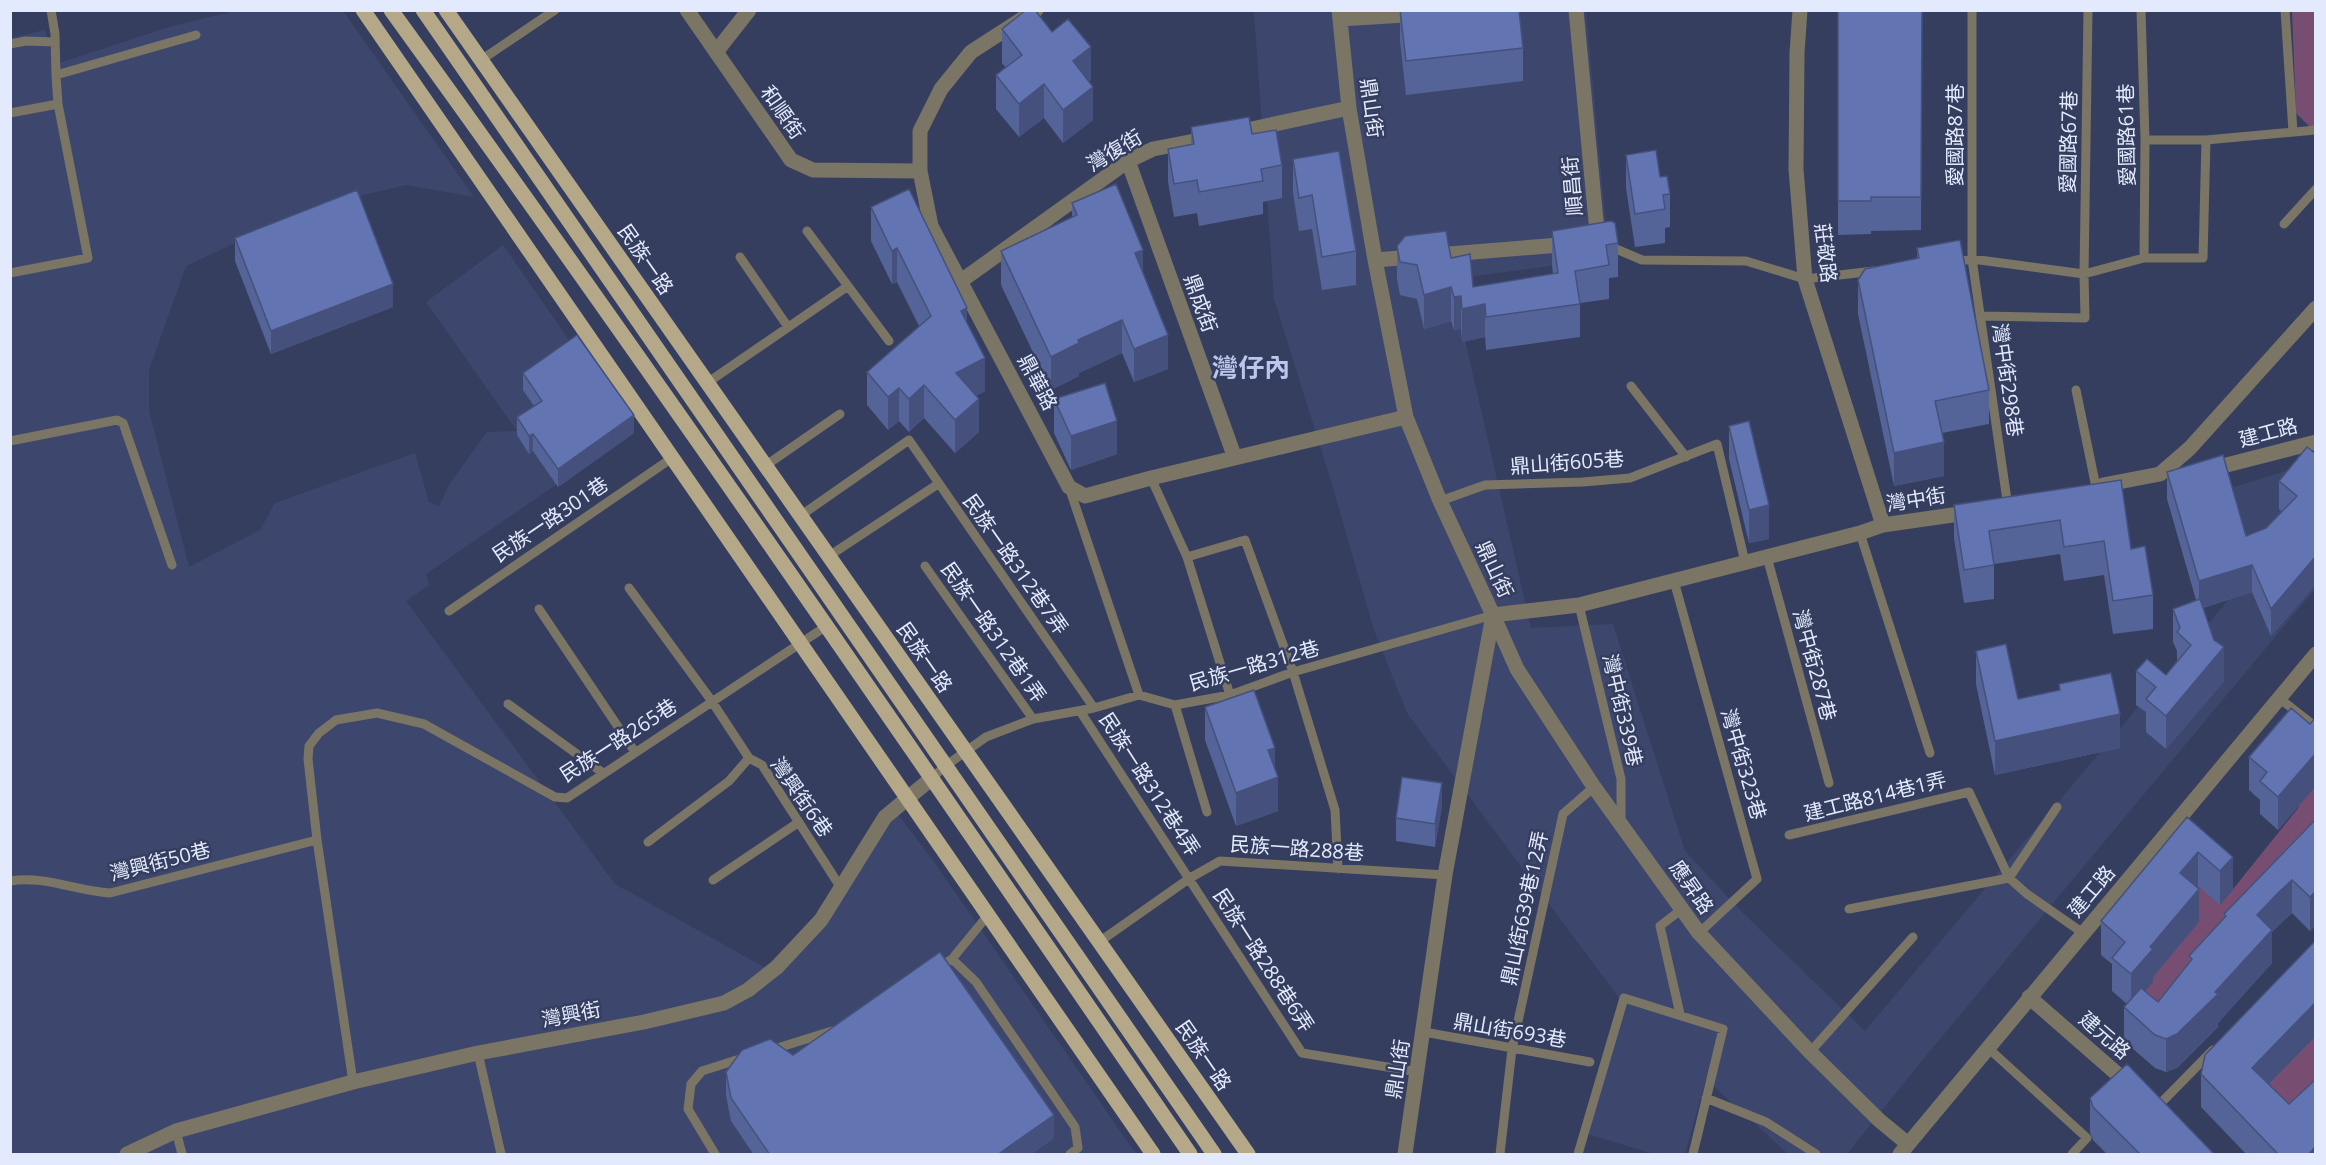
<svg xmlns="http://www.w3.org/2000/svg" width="2326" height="1165" font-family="'Open Sans','Noto Sans TC',sans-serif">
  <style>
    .built { fill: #3d476d }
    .green { fill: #774e72 }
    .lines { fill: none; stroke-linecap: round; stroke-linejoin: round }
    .service { stroke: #7b7565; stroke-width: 9 }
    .minor { stroke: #7b7565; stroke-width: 15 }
    .tertiary { stroke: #7b7565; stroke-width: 15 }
    .primary { stroke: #b4a888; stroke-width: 15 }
    .wall { fill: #546498 }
    .shaded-wall { fill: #45517c }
    .building { fill: #6274b1; stroke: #45517c; stroke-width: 1.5 }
    .labels { text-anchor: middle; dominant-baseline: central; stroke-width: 5; stroke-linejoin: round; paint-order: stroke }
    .street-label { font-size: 20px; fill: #e4eafe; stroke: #353e5e }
    .district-label { font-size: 26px; font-weight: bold; fill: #bac6ec; stroke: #353e5e }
  </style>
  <rect width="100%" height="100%" fill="#353e5e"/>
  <!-- built -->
  <path class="built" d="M236 11H343L474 197 406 185 310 208 186 266 149 370V411L189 567 260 530 275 503 415 453 429 502 439 506 450 483 487 432 517 431 426 302 503 245 633 432 426 574 429 585 406 601 615 884 771 971 777 967 896 812 932 859 1136 1154H11L10 38 45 30 56 64 172 26Z
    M1254 11H1586L1609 258 1460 278 1465 340 1531 628 1613 624 1685 851 1742 912 1865 1031 2241 585 2218 492 2315 462V589L1920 1063 1847 1154H1788L1706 1079 1685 1154H1654L1584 1133 1622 1002 1407 713 1374 630 1331 481 1274 299Z"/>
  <!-- green -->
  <path class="green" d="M2292 11H2315V126H2309L2296 113Z
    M2315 786V852L2158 1024 2131 1008 2136 968 2198 886 2221 904 2299 807 2289 798Z
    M2315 1036V1112L2252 1101Z"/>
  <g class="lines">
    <!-- service -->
    <path class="service" d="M51 10 55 34 56 75
      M1972 10V259L2008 507
      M2141 10 2145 140 2144 258
      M2285 10 2293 132
      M10 44 26 41 55 42
      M481 60 555 10
      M10 113 58 104 56 75 196 35
      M2145 140H2206L2316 130
      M2284 224 2316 189
      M807 231 889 341
      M1609 246 1642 260 1746 261 1805 279 1874 271
      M740 257 788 327
      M1953 262 1972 259 2084 274 2144 258H2203L2206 140
      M10 273 88 258 58 104
      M1981 316 2085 318 2084 274 2088 10
      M707 383 848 286
      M1631 386 1686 457
      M2076 390 2096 487
      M10 441 117 420 123 423 172 565
      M765 466 840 414
      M1151 478 1187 557 1230 695
      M1069 487 1139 695
      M1440 501 1485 485 1583 482 1630 478 1717 444 1745 562
      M800 516 909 440 1094 708
      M1860 533 1930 753
      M829 556 938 484
      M1187 557 1245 540 1293 672 1335 810 1338 869
      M1767 557 1829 783
      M925 566 1033 719
      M1674 581 1757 879 1699 933
      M629 588 711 700 749 758 762 765 841 888
      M1579 605 1621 779V822
      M539 609 635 752
      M449 611 672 458
      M2279 698 2316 727
      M508 704 603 773
      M1175 705 1207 812
      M1080 711 1302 1053 1418 1072
      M932 778 944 767 986 737 1033 719 1094 708 1139 695 1175 705 1230 695 1293 672 1493 615
      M1789 835 1969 792 2009 878 2027 894 2083 933
      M648 842 729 781 749 758
      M713 880 799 822
      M10 881C44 875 76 891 110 893L317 840
      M1849 909 2009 878 2057 807
      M1099 942 1190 878 1220 861 1445 875
      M952 959 976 982 1075 1127 1078 1148 1070 1154
      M937 969 952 959 988 915
      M1680 1014 1660 926 1682 909
      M1424 1032 1590 1062
      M1987 1047 2087 1138 2072 1154
      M771 1050 832 1031
      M1810 1052 1913 937
      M478 1053 501 1154
      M353 1082 317 840 308 759 309 746 319 733 336 720 377 713 424 724 555 797 567 798 825 627
      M1706 1098 1766 1122 1816 1154
      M2156 1108 2213 1050
      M176 1131 182 1154
      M715 1154 688 1109 691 1084 702 1071 746 1057
      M1500 1154 1512 1049 1563 814 1594 787
      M1578 1154 1624 998 1723 1029 1693 1154"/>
    <!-- minor -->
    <path class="minor" d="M687 10 791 160 813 170 920 171
      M1036 10 971 52 941 89 920 131V171L931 226 1069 487 1085 496 1151 478 1406 417
      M1339 10 1349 108 1375 260 1406 417 1440 501 1493 615 1445 875 1405 1154
      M1576 10 1598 242H1596
      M1800 10 1797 53 1796 169 1805 279 1883 525
      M1340 19 1421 14
      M716 52 749 10
      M1233 133 1349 108
      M1128 161 1235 458
      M1375 260 1572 244
      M961 281 1128 161 1153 149 1210 138
      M2207 470 2316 442
      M2103 485 2160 474 2190 448 2316 308
      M2029 997 2131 1086
      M1908 1144 1879 1120 1810 1052 1699 933 1594 787 1517 669 1493 615 1579 605 1860 533 1883 525 1973 512
      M127 1154 176 1131 353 1082 478 1053 644 1022 724 1003 748 990 777 967 821 920 885 817 932 778"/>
    <!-- tertiary -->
    <path class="tertiary" d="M1900 1154 2316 654"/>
    <!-- primary -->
    <path class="primary" d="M363 10 1153 1154
      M391 10C664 387 927 771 1190 1154
      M423 10 1214 1154
      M446 10 1248 1154"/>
  </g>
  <!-- wall -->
  <path class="wall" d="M1400 10 1523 48V81L1406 95 1400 41Z
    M1838 10H1922L1921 230 1871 231V234L1838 235Z
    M1002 29 1052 32 1091 80 1089 81 1093 120 1063 143 1044 118 1019 137 996 109V75L1006 68 1002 63Z
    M1191 127 1252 134 1282 165V198L1263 202V214L1199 226 1197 213 1174 217 1168 182V149L1191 144Z
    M1626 155 1660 177 1670 194V227L1665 228V243L1635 247 1626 188Z
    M1293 159 1356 251V285L1322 290 1312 229 1299 231 1293 193Z
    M1072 203 1143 274 1168 369 1134 382 1122 353 1079 373V376L1051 390 1001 285V251L1072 217Z
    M871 207 967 323 985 391 976 396 979 432 955 453 924 418 909 432 899 421 888 430 867 405V372L919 326 897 282 892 284 871 241Z
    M1552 231 1618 243V277L1609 278V299L1580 303V337L1486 350 1485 337 1462 342 1461 329 1454 330 1451 321 1424 329 1417 299 1400 295 1397 279V246L1451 258 1473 287 1553 274 1552 264Z
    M235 238 393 307 271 354 235 261Z
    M1917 248 1989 390V424L1942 433 1944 476 1894 486 1858 314V280L1917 258Z
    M523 373 634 433 558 487 533 451 529 454 517 435V417L534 406 523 390Z
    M1054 399 1117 454 1071 470 1054 433Z
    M1729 426 1769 539 1749 543 1729 459Z
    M2316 454V584L2271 636 2252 592 2203 608 2224 681 2166 749 2146 732V712L2136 705V671L2166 675 2177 663V651L2173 642V609L2196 600 2167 499V472L2246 536 2266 528 2282 512 2279 509V481Z
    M2121 480 2131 549 2153 595V629L2113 634 2104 575 2064 581 2060 554 1994 564V599L1964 603 1954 538V505Z
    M1976 651 2018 699 2059 690V684L2120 748 1995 775 1976 684Z
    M1205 707 1275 768 1278 811 1236 826 1205 740Z
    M2316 717V786L2278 830 2260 814V800L2249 790V757L2310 724Z
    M1442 806 1435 847 1396 841V818Z
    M2187 817 2233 890 2220 905 2198 886 2196 887 2199 922 2153 977V982L2145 991 2158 1002 2189 964V956L2224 918V914L2316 819V925L2310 931 2292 913 2278 926 2272 932V963L2218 1023V1027L2177 1068 2166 1072 2155 1068 2124 1041V1007L2127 1004 2112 991V964L2101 955V921Z
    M2316 940V1036L2269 1084 2316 1155H2247L2201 1107V1074Z
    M793 1055 1054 1138 1030 1155H754L731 1121 726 1095V1072Z
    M2090 1098 2215 1155H2108L2093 1140 2090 1132Z"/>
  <!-- shaded-wall -->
  <path class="shaded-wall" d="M1091 47V80L1073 94V61Z
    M1044 84V118L1019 137V104Z
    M1093 87V120L1063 143V110Z
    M897 248V282L892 284V251Z
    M1143 250V283L1135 253Z
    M393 284V307L271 354V331Z
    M1451 287V321L1424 329V295Z
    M1461 296V329L1454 330V297Z
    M1485 304V337L1462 342V309Z
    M967 308V342L961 311Z
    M1122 320V353L1079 373V376L1051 390V357L1078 340Z
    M1168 335V369L1134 382V349Z
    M985 358V391L956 406V373Z
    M924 385V418L909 432V399Z
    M899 388V421L888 430V397Z
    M979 399V432L955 453V420Z
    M634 415V433L558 487V469Z
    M1117 421V454L1071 470V436Z
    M533 434V451L529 454V436Z
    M1944 442V476L1894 486V453Z
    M1769 505V539L1749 543V510Z
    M2316 556V584L2271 636V609Z
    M2252 565V592L2199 609V581Z
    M2224 647V681L2166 749V716Z
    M2120 714V748L1995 775V741Z
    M1275 748V779L1278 777V811L1236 826V793L1268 750Z
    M2316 753V786L2278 830V797Z
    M1442 783V806L1435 847V824Z
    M2198 852V886L2180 907V873Z
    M2233 857V890L2220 905V871Z
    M2292 880V913L2272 932V963L2218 1023V1027L2177 1068 2166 1072V1039L2215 992 2257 915 2278 893Z
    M2199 889V922L2153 977V982L2131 1008V974L2150 947Z
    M2316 891V925L2310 931V897Z
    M2316 1002V1036L2252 1101V1068Z
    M1054 1115V1138L1030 1155H997Z
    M2316 1146V1155H2308Z"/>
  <!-- building -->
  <path class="building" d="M1026 10H1035L1052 32 1068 19 1091 47 1073 61 1093 87 1063 110 1044 84 1019 104 996 75 1022 55 1002 29Z
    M1400 10H1519L1523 48 1406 61Z
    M1838 10H1922L1921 197H1871V201H1838Z
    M1249 117 1252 134 1276 130 1282 165 1261 169 1263 181 1199 192 1197 180 1174 184 1168 149 1194 144 1191 127Z
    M1656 150 1660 177 1667 176 1670 194 1663 195 1665 209 1635 214 1626 155Z
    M1339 151 1356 251 1322 257 1312 195 1299 198 1293 159Z
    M1116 184 1143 250 1135 253 1168 335 1134 349 1122 320 1078 340 1079 343 1051 357 1001 251 1077 215 1072 203Z
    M909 189 967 308 961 311 985 358 956 373 979 399 955 420 924 385 909 399 899 388 888 397 867 372 931 316 897 248 892 251 871 207Z
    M357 190 393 284 271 331 235 238Z
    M1611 221 1615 223 1618 243 1606 245 1609 265 1575 271 1580 304 1486 317 1485 304 1462 309 1461 296 1454 297 1451 287 1424 295 1417 265 1400 262 1397 246 1405 236 1446 231 1451 258 1470 254 1473 287 1558 273 1552 231Z
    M1960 240 1989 390 1935 401 1944 442 1894 453 1858 280 1865 269 1919 258 1917 248Z
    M577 335 634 415 558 469 533 434 529 436 517 417 542 401 523 373Z
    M1105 383 1117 421 1071 436 1054 399Z
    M1749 421 1769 505 1749 510 1729 426Z
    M2307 447 2316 454V556L2271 609 2252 565 2199 581 2167 472 2223 455 2246 536 2266 528 2297 496 2279 481Z
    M2121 480 2131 549 2145 546 2153 595 2113 601 2104 541 2064 547 2060 520 1989 531 1994 565 1964 570 1954 505Z
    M2200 599 2214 640 2224 647 2166 716 2146 699 2156 687 2136 671 2147 659 2166 675 2191 645 2177 632 2180 628 2173 609Z
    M2006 644 2018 699 2060 690 2059 684 2111 673 2120 714 1995 741 1976 651Z
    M1254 690 1275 748 1268 750 1278 777 1236 793 1205 707Z
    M2291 708 2310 724 2316 717V753L2278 797 2260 781 2267 772 2249 757Z
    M1402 777 1442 783 1435 824 1396 818Z
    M2187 817 2233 857 2220 871 2198 852 2180 873 2199 889 2150 947 2153 949 2131 974 2112 958 2125 942 2101 921Z
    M2316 819V891L2310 897 2292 880 2278 893 2257 915 2272 930 2215 992 2218 994 2177 1034 2166 1039 2155 1035 2124 1007 2141 988 2158 1002 2192 959 2189 956 2226 916 2224 914Z
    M2316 940V1002L2252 1068 2289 1104 2316 1079V1146L2308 1155H2279L2201 1074 2205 1055Z
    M940 952 1054 1115 997 1155H770L731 1098 726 1072 742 1050 770 1039 793 1055Z
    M2127 1064 2215 1155H2141L2093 1107 2090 1098Z"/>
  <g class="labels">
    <!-- street labels -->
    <g class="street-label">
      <text transform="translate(1372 108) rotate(82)">鼎山街</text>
      <text transform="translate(783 112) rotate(55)">和順街</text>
      <text transform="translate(1954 135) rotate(-90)">愛國路87巷</text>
      <text transform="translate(2126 135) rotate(-91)">愛國路61巷</text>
      <text transform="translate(2068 142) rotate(-89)">愛國路67巷</text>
      <text transform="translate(1114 150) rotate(-31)">灣復街</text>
      <text transform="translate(1572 186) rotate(-95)">順昌街</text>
      <text transform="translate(1826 253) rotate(83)">莊敬路</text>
      <text transform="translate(646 259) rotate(55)">民族一路</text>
      <text transform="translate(1201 303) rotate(70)">鼎成街</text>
      <text transform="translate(2008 380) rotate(82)">灣中街298巷</text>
      <text transform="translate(1038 382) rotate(62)">鼎華路</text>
      <text transform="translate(2268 432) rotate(-15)">建工路</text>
      <text transform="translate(1567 462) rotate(-4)">鼎山街605巷</text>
      <text transform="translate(1916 499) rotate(-9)">灣中街</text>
      <text transform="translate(550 519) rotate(-34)">民族一路301巷</text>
      <text transform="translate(1016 564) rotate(55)">民族一路312巷7弄</text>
      <text transform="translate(1495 569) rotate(65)">鼎山街</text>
      <text transform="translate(994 632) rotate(55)">民族一路312巷1弄</text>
      <text transform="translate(925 657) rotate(55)">民族一路</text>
      <text transform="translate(1254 665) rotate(-16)">民族一路312巷</text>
      <text transform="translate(1815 665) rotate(75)">灣中街287巷</text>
      <text transform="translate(1623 710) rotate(77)">灣中街339巷</text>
      <text transform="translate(618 740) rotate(-33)">民族一路265巷</text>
      <text transform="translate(1744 764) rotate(74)">灣中街323巷</text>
      <text transform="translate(1150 784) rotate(57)">民族一路312巷4弄</text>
      <text transform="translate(1875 796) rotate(-14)">建工路814巷1弄</text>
      <text transform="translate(802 797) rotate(55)">灣興街6巷</text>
      <text transform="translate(1297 848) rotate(4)">民族一路288巷</text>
      <text transform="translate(160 861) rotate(-14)">灣興街50巷</text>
      <text transform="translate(1692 887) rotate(55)">應昇路</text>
      <text transform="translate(2091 891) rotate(-50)">建工路</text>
      <text transform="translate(1524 908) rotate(-78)">鼎山街639巷12弄</text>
      <text transform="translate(1264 960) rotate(57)">民族一路288巷6弄</text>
      <text transform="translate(571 1014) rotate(-11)">灣興街</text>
      <text transform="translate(1510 1030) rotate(10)">鼎山街693巷</text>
      <text transform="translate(2105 1035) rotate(41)">建元路</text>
      <text transform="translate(1204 1055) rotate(55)">民族一路</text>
      <text transform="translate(1397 1069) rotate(-81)">鼎山街</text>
    </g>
    <!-- district labels -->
    <g class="district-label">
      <text x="1251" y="367">灣仔內</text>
    </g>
  </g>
  <!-- border -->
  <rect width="2326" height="1165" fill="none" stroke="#e4eafe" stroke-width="24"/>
</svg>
